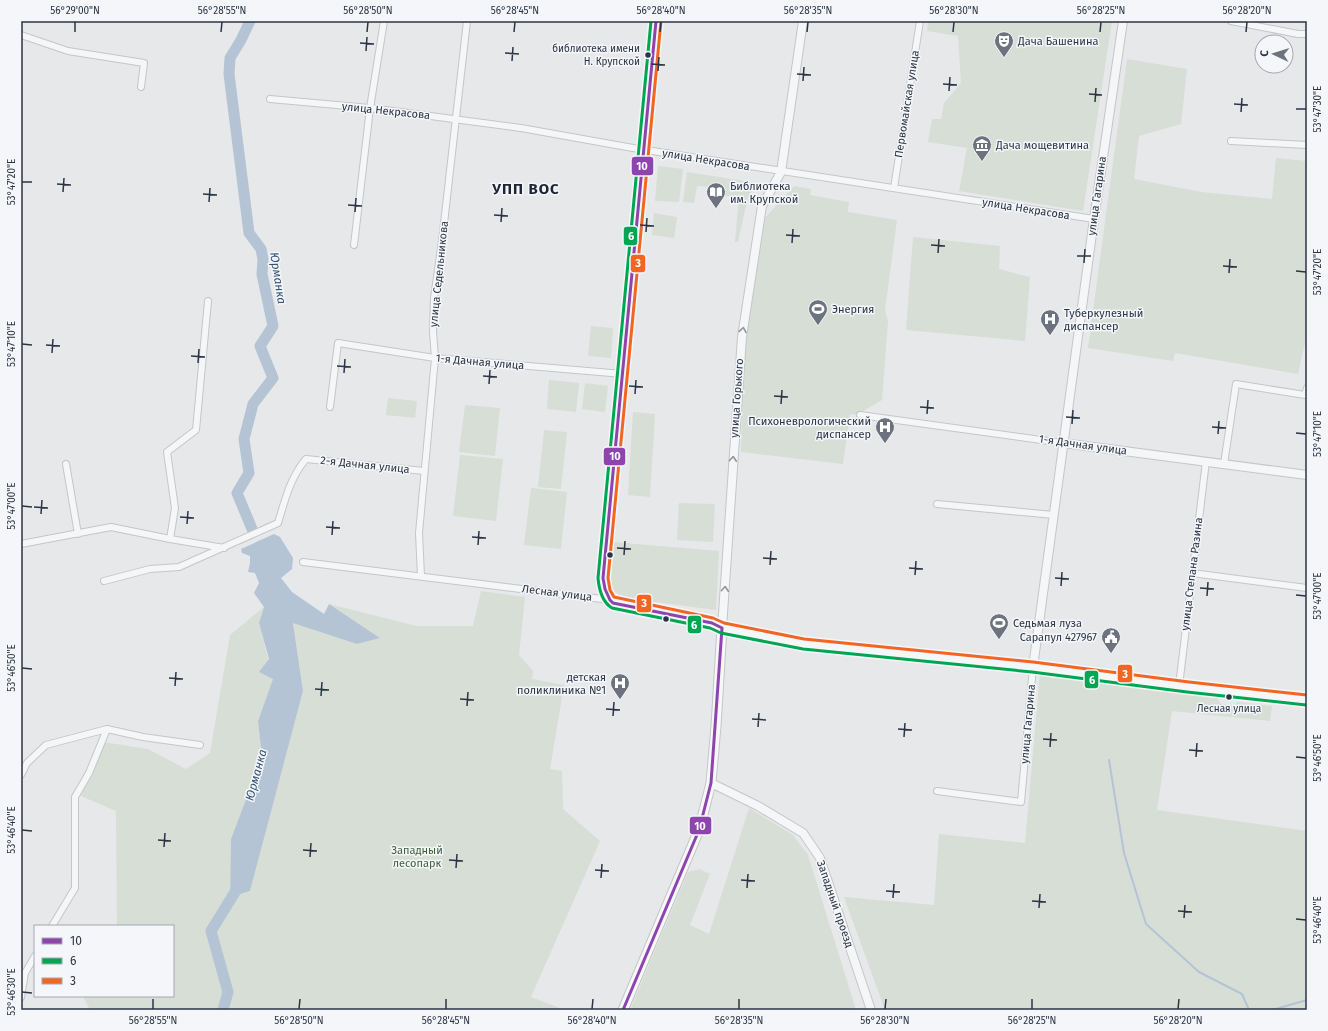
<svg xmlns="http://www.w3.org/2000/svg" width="1328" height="1031" font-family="'Fira Sans',sans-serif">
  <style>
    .green { fill: #d6ded6 }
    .water { fill: #b4c4d5 }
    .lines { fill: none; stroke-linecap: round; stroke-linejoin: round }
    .stream { stroke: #b4c4d5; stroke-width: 2 }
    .river { stroke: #b4c4d5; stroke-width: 11 }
    .minor-casing { stroke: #c4c6c8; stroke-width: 8 }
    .tertiary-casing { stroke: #c4c6c8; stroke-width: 10 }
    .secondary-casing { stroke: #c4c6c8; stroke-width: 11 }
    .minor { stroke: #f5f6f7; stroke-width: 6 }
    .tertiary { stroke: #f5f6f7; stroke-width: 8 }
    .secondary { stroke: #f8f8f8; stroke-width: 9 }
    .bus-1-casing { stroke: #f4f6f9; stroke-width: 6 }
    .bus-2-casing { stroke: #f4f6f9; stroke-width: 6 }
    .bus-3-casing { stroke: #f4f6f9; stroke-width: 6 }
    .bus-1 { stroke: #8e44ad; stroke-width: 3 }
    .bus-2 { stroke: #00a651; stroke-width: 3 }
    .bus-3 { stroke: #f26522; stroke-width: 3 }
    .oneway { stroke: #90959e }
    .ticks { fill: none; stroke: #2b3445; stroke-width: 1.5 }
    .bus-dot { fill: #2b3445; stroke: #f4f6f9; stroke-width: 1.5 }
    .labels { text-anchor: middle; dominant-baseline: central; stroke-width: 3; stroke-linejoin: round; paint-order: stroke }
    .bus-label { font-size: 10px; fill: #2b3445; stroke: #f4f6f9; text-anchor: end }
    .poi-label { font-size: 11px; fill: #2b3445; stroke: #f4f6f9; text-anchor: start }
    .street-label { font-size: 11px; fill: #2b3445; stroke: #f4f6f9 }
    .park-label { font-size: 11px; fill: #3f6138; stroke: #f4f6f9 }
    .water-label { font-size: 12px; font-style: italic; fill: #34527a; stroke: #f4f6f9 }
    .district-label { font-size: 15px; font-weight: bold; letter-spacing: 1px; fill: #1d2536; stroke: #f4f6f9 }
    .line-badge { stroke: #f4f6f9; stroke-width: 1.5 }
    .badge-label { font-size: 11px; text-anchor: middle; font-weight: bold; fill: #fff }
    .neatline { fill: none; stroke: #2b3445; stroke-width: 1.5 }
    .ticks-label { font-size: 10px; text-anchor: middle; fill: #2b3445 }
  </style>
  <rect width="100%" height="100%" fill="#e6e8ea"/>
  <!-- green -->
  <path class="green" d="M928 21H1112L1083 211 959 191 967 148 928 142 932 119H941L944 103 961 83 958 36 927 31Z
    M1127 59 1187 69 1181 124 1139 136 1134 179 1201 192 1272 199 1276 158 1307 161V334L1298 374 1175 353 1173 361 1088 348Z
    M658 166 683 169 679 202 655 201Z
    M687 172 757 183 748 197 738 242H735L739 197 716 195V187L697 186 694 203 683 202Z
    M794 186 811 189 810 195 849 202 848 212 897 220 885 310 888 321 882 400 856 415 850 414 843 464 741 452 743 363 763 220Z
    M654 213 677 217 674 238 652 235Z
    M913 237 1000 246 999 269 1030 277 1025 341 906 330Z
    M591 326 613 328 611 358 588 356Z
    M549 380 579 383 576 412 547 409Z
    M585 383 608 386 605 412 582 409Z
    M388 398 417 401 415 418 386 415Z
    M465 405 500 408 495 456 459 452Z
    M633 412 655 414 650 497 628 495Z
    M544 430 567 432 561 489 538 487Z
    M460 455 503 459 496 521 453 516Z
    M531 488 567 492 561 549 524 545Z
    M679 503 715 504 713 542 677 540Z
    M612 542 719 551 716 610 625 598 614 591 608 579Z
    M481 591 525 597 519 655 533 671 532 679 564 685 550 769 562 771 563 809 600 841 531 997 565 1010H90L83 996H173V926H117L116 811 81 796 103 742 148 749 186 769 210 753 230 635 264 607 259 623 273 679 258 721 262 757 231 839 230 896 250 891 303 691 293 622 357 644 380 638 329 604 416 626H473Z
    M1040 672 1177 691 1205 693 1206 696 1217 698 1221 704 1235 705 1237 702 1272 706 1270 721 1172 711 1157 810 1307 831V1010H885L844 897 934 905 939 834 1025 843Z
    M749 808 793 835 808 855 856 1010H630L688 872 700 869 710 874 690 925 709 934Z"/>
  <!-- water -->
  <path class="water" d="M274 534 280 537 293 558 292 569 281 578 292 592 324 614 329 604 380 638 357 644 293 623 303 691 250 891 230 897 231 839 262 757 258 721 273 679 259 672 269 659 259 623 264 607 254 593 259 583 255 573 248 572 250 563V556L242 553 241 549Z"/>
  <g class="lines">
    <!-- stream -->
    <path class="stream" d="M1109 760 1124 853 1146 924 1199 972 1242 994 1249 1010
      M1272 1010 1307 1000"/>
    <!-- river -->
    <path class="river" d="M250 21 241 40 230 58 229 74 249 233 261 249 263 259 262 274 273 326 260 346 273 378 253 404 244 439 249 473 237 493 252 529
      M223 1010 228 992 211 931 240 884"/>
    <!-- minor casing -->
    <g class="minor-casing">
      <path id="minor" d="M1231 21 1298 34H1307
        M21 35 68 51 144 63 141 87
        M270 99 370 108 521 128 633 148 1094 219
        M1231 141 1307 145
        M894 188 920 21
        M354 245 370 108 384 21
        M330 407 338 343 435 358 623 374
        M860 415 1063 443
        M66 464 78 534
        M1224 464 1236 384 1305 395 1307 388
        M937 504 1054 515
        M170 539 175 508 167 452 196 430 208 301
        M21 544 111 527 170 539 224 548
        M303 562 610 600
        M1192 573 1307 588
        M421 576 419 533 435 358 433 332 434 298 442 241 467 21
        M104 581 150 569 179 567 278 523C285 500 290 478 306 459L424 471
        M1179 686 1206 461
        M21 775 27 763 46 745 107 729 143 737 200 745
        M937 791 1021 802 1033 667
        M52 926 75 888V797L89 773 107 729
        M21 997 25 973 35 956"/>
    </g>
    <!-- tertiary casing -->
    <g class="tertiary-casing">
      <path id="tertiary" d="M803 21 781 172 762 206 742 337 722 628 803 644 1033 667 1188 687 1307 700
        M1063 443 1307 475
        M1033 667 1094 219 1123 21
        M711 783 758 806 803 833 820 858 871 1010"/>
    </g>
    <!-- secondary casing -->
    <g class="secondary-casing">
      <path id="secondary" d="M623 1010 699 830 711 783 716 726 722 628 712 623 613 603C606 597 604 587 603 578L656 21"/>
    </g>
    <!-- minor -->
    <use href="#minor" class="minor"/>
    <!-- tertiary -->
    <use href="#tertiary" class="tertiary"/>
    <!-- secondary -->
    <use href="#secondary" class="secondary"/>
    <!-- bus-1 casing -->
    <g class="bus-1-casing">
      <path id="bus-1" d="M610 600 605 589 603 578 656 21
        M610 600 613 603 712 623 722 628
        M623 1010 699 830 711 783 722 628"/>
    </g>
    <!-- bus-2 casing -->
    <g class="bus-2-casing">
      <path id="bus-2" d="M651 21 598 578C599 589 602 602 612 608L710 628 721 633 803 649 1032 672 1187 692 1306 705"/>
    </g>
    <!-- bus-3 casing -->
    <g class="bus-3-casing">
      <path id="bus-3" d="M661 21 608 578 610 590 614 597 713 618 724 623 804 639 1033 662 1189 682 1307 695"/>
    </g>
    <!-- bus-1 -->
    <use href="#bus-1" class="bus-1"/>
    <!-- bus-2 -->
    <use href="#bus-2" class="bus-2"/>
    <!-- bus-3 -->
    <use href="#bus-3" class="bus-3"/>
  </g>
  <!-- one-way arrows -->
  <defs><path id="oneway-chevron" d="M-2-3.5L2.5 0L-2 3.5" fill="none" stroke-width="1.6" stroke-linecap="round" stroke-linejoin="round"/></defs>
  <g class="oneway">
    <use href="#oneway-chevron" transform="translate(743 330) rotate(-81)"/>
    <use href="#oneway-chevron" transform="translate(733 459) rotate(-86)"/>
    <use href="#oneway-chevron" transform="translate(725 589) rotate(-86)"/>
  </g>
  <!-- ticks -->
  <path class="ticks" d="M75 32V22M221 32 222 22M367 32 368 22M514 32 515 22M660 32 661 22M807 32 808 22M953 32 954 22M1100 32 1101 22M1246 32 1247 22M360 43 374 44M366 51 367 37M505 53 519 54M512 61 513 47M651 64 665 65M658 71 659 57M797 74 811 75M803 81 804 67M943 84 957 85M949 91 950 77M1089 94 1102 95M1095 102 1096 88M1234 104 1248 105M1296 109H1306M1241 112 1242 98M22 182H32M57 184 71 185M63 192 64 178M203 194 217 195M209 202 210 188M348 205 362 206M355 212 356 198M494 215 508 216M501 222 502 208M640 225 654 226M646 232 647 218M786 235 800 236M792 243 793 229M931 245 945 246M938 253 939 239M1077 256H1091M1084 263 1085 249M1223 266 1237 267M1296 271 1306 272M1229 273 1230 259M22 344 32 345M46 345 60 346M52 353 53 339M191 356 205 357M198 363 199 349M337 366 351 367M344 373 345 359M483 376 497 377M489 384 490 370M629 386 643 387M635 394 636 380M774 396 788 397M781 404 782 390M920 407 934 408M927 414 928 400M1066 417 1080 418M1072 424 1073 410M1212 427 1226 428M1296 433 1306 434M1218 434 1219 421M22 506 32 507M34 507 48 508M41 514 42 500M180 517 194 518M187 524 188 511M326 527 340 528M332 535 333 521M472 537 486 538M478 545 479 531M617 548 631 549M624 555 625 541M763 558 777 559M770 565 771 551M909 568 923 569M915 575 916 561M1055 578 1069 579M1061 586 1062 572M1200 588 1214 589M1296 595 1306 596M1207 596 1208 582M22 668 32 669M169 678 183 679M175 686 176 672M315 689 329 690M321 696 322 682M460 699 474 700M467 706 468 692M606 709 620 710M613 716 614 702M752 719 766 720M758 727 759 713M898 729 912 730M904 737 905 723M1043 739 1057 740M1050 747 1051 733M1189 750 1203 751M1196 757 1197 743M1296 757 1306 758M22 830 32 831M158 840 171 841M164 847 165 833M303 850 317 851M310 857 311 843M449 860 463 861M456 868 457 854M595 870 609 871M601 878 602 864M741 880 755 881M747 888 748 874M886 891 900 892M893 898 894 884M1032 901 1046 902M1039 908 1040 894M1178 911 1192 912M1184 918 1185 905M1296 919 1306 920M22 992 32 993M153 1009V999M299 1009 300 999M446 1009V999M592 1009 593 999M739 1009V999M885 1009 886 999M1032 1009V999M1178 1009 1179 999"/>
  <!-- icons -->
  <defs>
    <g id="theatre-pin" transform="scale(1)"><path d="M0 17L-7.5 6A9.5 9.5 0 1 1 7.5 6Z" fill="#6c737f" stroke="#f4f6f9"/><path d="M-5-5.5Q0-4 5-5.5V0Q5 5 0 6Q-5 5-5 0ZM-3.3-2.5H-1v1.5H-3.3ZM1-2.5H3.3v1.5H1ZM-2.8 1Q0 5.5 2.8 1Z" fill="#fff"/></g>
    <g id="museum-pin" transform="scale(1)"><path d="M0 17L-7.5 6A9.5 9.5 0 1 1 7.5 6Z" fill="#6c737f" stroke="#f4f6f9"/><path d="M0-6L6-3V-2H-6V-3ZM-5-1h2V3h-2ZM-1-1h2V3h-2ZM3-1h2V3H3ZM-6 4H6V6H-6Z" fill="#fff"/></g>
    <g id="library-pin" transform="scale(1)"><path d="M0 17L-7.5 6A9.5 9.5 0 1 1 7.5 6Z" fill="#6c737f" stroke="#f4f6f9"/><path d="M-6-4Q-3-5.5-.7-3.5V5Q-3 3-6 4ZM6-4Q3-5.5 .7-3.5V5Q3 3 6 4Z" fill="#fff"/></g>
    <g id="stadium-pin" transform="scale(1)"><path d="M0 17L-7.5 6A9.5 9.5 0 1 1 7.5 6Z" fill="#6c737f" stroke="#f4f6f9"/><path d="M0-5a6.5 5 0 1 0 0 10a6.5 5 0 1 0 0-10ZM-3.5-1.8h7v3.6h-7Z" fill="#fff"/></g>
    <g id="hospital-pin" transform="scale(1)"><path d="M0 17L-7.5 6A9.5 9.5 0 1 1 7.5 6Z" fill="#6c737f" stroke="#f4f6f9"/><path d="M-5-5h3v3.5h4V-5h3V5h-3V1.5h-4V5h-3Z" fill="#fff"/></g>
    <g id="civic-pin" transform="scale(1)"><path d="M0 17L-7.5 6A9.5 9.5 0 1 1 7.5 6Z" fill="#6c737f" stroke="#f4f6f9"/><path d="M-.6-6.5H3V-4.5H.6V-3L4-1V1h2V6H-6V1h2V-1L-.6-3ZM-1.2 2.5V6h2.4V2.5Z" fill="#fff"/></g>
  </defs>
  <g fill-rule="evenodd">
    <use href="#theatre-pin" x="1004" y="41"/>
    <use href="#museum-pin" x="982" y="145"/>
    <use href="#library-pin" x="716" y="192"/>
    <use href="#stadium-pin" x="818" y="309"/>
    <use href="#hospital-pin" x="1050" y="319"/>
    <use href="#hospital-pin" x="885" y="427"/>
    <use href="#stadium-pin" x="999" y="623"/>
    <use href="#civic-pin" x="1111" y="637"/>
    <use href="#hospital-pin" x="620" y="683"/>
  </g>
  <!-- markers -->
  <g class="bus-dot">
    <circle cx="648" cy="55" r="3.5"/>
    <circle cx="610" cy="555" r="3.5"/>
    <circle cx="666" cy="619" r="3.5"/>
    <circle cx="1229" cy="697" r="3.5"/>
  </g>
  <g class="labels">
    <!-- bus labels -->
    <g class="bus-label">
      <text x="640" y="49">библиотека имени<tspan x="640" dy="13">Н. Крупской</tspan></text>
      <text x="1229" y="709" text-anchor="middle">Лесная улица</text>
    </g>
    <!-- poi labels -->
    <g class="poi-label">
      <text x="1018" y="41">Дача Башенина</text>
      <text x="996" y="145">Дача мощевитина</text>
      <text x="730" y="186">Библиотека<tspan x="730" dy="13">им. Крупской</tspan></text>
      <text x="832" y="309">Энергия</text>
      <text x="1064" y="313">Туберкулезный<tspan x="1064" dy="13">диспансер</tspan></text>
      <text x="871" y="421" text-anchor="end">Психоневрологический<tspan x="871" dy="13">диспансер</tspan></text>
      <text x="1013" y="623">Седьмая луза</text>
      <text x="1097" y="637" text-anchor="end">Сарапул 427967</text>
      <text x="606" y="677" text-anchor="end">детская<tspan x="606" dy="13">поликлиника №1</tspan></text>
    </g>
    <!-- street labels -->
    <g class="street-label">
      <text transform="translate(907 104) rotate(-81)">Первомайская улица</text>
      <text transform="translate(386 111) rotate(6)">улица Некрасова</text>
      <text transform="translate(706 160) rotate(9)">улица Некрасова</text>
      <text transform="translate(1097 196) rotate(-82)">улица Гагарина</text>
      <text transform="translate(1026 209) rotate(9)">улица Некрасова</text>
      <text transform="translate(439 274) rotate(-84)">улица Седельникова</text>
      <text transform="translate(480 362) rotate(5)">1-я Дачная улица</text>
      <text transform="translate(737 398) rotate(-86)">улица Горького</text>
      <text transform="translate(1083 445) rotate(8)">1-я Дачная улица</text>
      <text transform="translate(365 465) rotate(6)">2-я Дачная улица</text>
      <text transform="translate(1192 574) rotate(-83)">улица Степана Разина</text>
      <text transform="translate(557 593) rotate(7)">Лесная улица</text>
      <text transform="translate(1028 724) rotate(-85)">улица Гагарина</text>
      <text transform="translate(835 904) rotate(71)">Западный проезд</text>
    </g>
    <!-- park labels -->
    <g class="park-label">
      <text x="417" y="850">Западный<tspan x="417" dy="13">лесопарк</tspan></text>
    </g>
    <!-- water labels -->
    <g class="water-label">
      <text transform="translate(278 278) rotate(81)">Юрманка</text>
      <text transform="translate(256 775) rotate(-75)">Юрманка</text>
    </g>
    <!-- district labels -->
    <g class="district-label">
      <text x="526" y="189">УПП ВОС</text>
    </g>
  </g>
  <g class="line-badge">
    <rect x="631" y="156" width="23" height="20" rx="4" fill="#8e44ad"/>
    <rect x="623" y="226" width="15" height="20" rx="4" fill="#00a651"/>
    <rect x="630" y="254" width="16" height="19" rx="4" fill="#f26522"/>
    <rect x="603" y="447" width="23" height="19" rx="4" fill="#8e44ad"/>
    <rect x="636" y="594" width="16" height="19" rx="4" fill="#f26522"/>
    <rect x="687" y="615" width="15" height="19" rx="4" fill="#00a651"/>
    <rect x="1117" y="664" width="16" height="19" rx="4" fill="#f26522"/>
    <rect x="1084" y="670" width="15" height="19" rx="4" fill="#00a651"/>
    <rect x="689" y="816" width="23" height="19" rx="4" fill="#8e44ad"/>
  </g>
  <g class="badge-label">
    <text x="642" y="170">10</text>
    <text x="631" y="240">6</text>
    <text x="638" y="267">3</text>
    <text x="615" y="460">10</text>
    <text x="644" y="607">3</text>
    <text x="694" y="629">6</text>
    <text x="1125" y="678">3</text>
    <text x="1092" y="684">6</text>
    <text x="700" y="830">10</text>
  </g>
  <!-- border -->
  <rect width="1328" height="1031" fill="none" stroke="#f4f6f9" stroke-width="44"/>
  <!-- legend -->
  <rect x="34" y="925" width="140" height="72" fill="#f4f6f9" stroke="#a4a8b1"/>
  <rect x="42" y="938" width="20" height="6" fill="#8e44ad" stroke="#a4a8b1"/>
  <text x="70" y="945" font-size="12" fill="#2b3445">10</text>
  <rect x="42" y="958" width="20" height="6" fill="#00a651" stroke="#a4a8b1"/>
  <text x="70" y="965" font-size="12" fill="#2b3445">6</text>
  <rect x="42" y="978" width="20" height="6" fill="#f26522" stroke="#a4a8b1"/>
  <text x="70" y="985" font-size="12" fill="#2b3445">3</text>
  <!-- north arrow -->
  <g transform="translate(1274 54) rotate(274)"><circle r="19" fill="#f4f6f9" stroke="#a4a8b1"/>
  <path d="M0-3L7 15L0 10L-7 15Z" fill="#6c737f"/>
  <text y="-6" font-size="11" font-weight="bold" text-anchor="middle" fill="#2b3445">С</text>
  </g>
  <rect x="22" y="22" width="1284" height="987" class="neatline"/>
  <g class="ticks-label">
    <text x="75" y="14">56°29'00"N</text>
    <text x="222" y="14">56°28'55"N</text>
    <text x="368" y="14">56°28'50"N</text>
    <text x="515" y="14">56°28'45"N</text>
    <text x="661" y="14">56°28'40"N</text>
    <text x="808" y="14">56°28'35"N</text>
    <text x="954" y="14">56°28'30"N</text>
    <text x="1101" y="14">56°28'25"N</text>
    <text x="1247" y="14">56°28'20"N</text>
    <text transform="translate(1317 109) rotate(-90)" y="4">53°47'30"E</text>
    <text transform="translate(11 182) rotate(-90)" y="4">53°47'20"E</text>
    <text transform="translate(1317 272) rotate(-90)" y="4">53°47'20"E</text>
    <text transform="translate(11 344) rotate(-90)" y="4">53°47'10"E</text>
    <text transform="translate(1317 434) rotate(-90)" y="4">53°47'10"E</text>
    <text transform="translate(11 506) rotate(-90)" y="4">53°47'00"E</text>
    <text transform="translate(1317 596) rotate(-90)" y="4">53°47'00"E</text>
    <text transform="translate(11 668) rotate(-90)" y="4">53°46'50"E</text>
    <text transform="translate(1317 758) rotate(-90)" y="4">53°46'50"E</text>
    <text transform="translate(11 830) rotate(-90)" y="4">53°46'40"E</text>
    <text transform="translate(1317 920) rotate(-90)" y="4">53°46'40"E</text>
    <text transform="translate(11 992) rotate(-90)" y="4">53°46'30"E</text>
    <text x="153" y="1024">56°28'55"N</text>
    <text x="299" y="1024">56°28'50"N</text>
    <text x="446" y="1024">56°28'45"N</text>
    <text x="592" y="1024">56°28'40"N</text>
    <text x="739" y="1024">56°28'35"N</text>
    <text x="885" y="1024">56°28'30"N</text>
    <text x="1032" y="1024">56°28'25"N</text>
    <text x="1178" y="1024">56°28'20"N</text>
  </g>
</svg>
